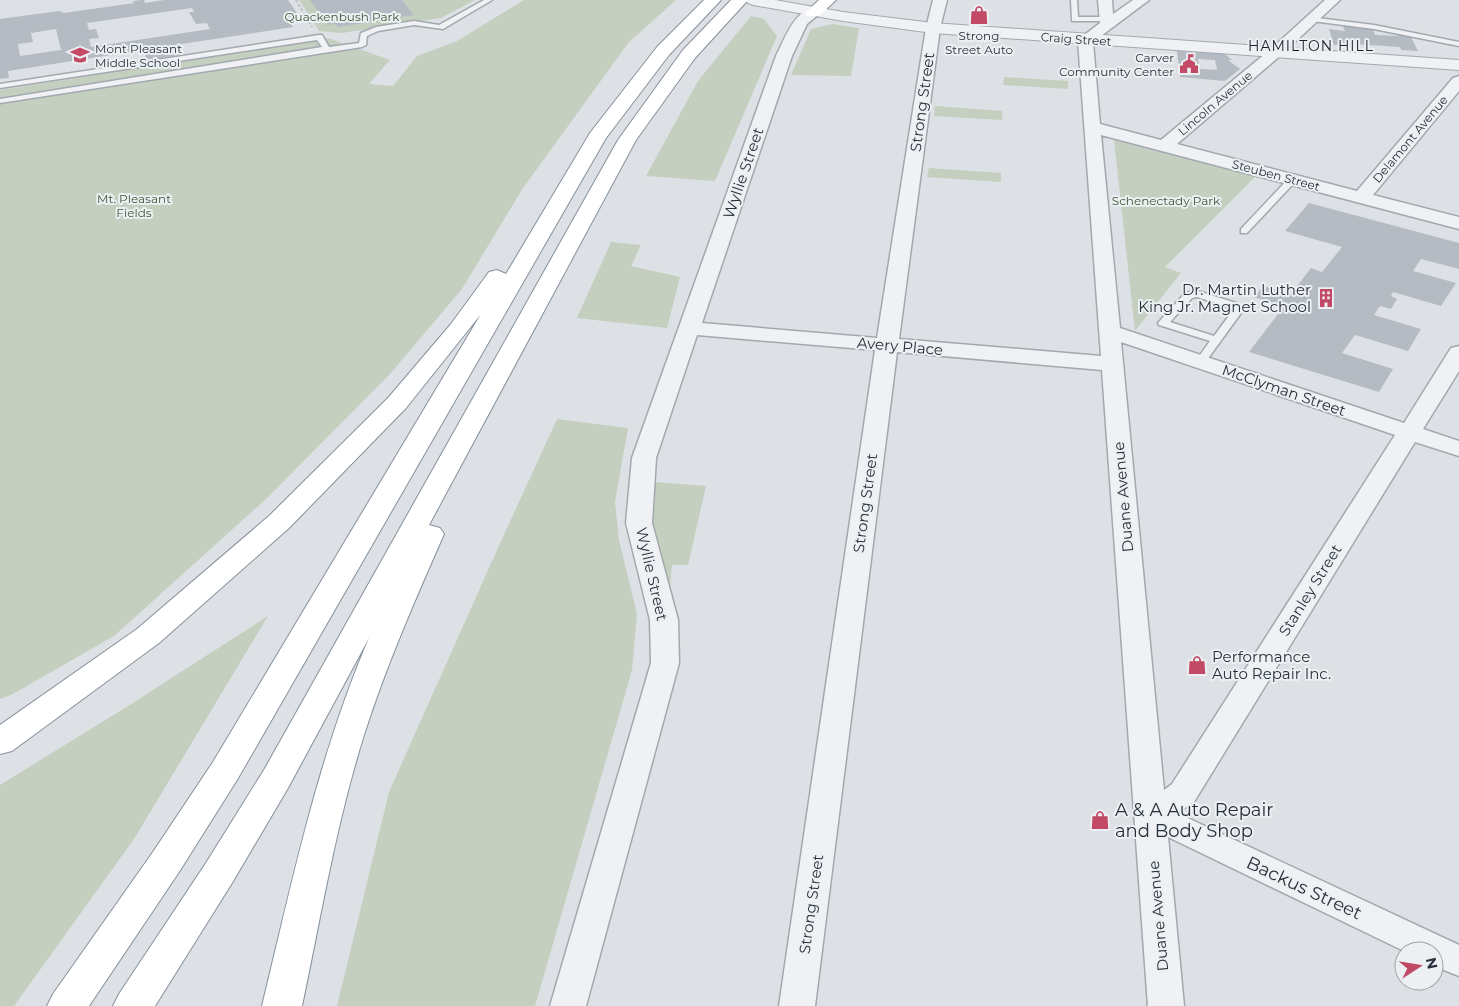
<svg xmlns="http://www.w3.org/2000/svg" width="1459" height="1006" font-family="Montserrat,sans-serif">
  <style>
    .green { fill: #c4cfbf }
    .building { fill: #b5bbc2; fill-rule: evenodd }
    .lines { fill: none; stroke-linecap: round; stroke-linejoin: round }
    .service-casing { stroke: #a3a8af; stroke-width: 3 }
    .minor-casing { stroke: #a3a8af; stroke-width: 3 }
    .tertiary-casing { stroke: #a3a8af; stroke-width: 2 }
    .motorway-casing { stroke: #85909b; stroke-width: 2 }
    .path { stroke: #bbbfc4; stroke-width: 2; stroke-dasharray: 2.5 2.5; stroke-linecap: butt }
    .service { fill: #eff1f4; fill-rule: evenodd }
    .minor { fill: #eff1f4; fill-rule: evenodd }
    .tertiary { fill: #eff1f4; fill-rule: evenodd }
    .motorway { fill: #fff; fill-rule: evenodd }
    .labels { text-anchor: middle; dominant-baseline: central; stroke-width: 4; stroke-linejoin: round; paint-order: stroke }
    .far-park-label { font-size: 12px; fill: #3f5536; stroke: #ecf0f3 }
    .far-poi-label { font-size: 12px; fill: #28303b; stroke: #ecf0f3 }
    .far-street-label { font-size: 12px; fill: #28303b; stroke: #ecf0f3 }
    .far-neighbourhood-label { font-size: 14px; letter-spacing: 1px; fill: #1a212b; stroke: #ecf0f3 }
    .street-label { font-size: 15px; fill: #28303b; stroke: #ecf0f3 }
    .poi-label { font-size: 15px; fill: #28303b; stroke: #ecf0f3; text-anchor: end }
    .near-poi-label { font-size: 18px; fill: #28303b; stroke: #ecf0f3; text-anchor: start }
    .near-street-label { font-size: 18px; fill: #28303b; stroke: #ecf0f3 }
  </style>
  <rect width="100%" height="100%" fill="#dde1e5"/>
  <!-- green -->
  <path class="green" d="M299 0H475L441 18 342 33 319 31Z
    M524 0H676L629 42 523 188 462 289 390 374 265 500 114 636 11 695 0 699V90L328 38 390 60 369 84 393 86 417 56 457 41Z
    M751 16 764 19 777 36 715 181 646 176 698 81Z
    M832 24 859 28 851 76 791 75 811 29Z
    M1004 77 1068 81V89L1003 85Z
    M935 106 1002 111V120L934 116Z
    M1114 140 1256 176 1165 267 1181 273 1135 331Z
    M929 168 1001 173V182L927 177Z
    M611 242 641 245 631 266 680 277 667 328 577 318Z
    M557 419 628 428 615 502 619 540 637 614 632 670 535 1006H337L389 792 497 550Z
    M655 482 706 486 688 565H672L669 598 650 513Z
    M268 616 134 839 14 1006H0V785L128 706Z"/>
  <!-- building -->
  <path class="building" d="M141 0H144L145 3 164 0H288L298 15 287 17 293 27 175 45 179 55 147 60 143 50 8 71 9 78 0 79V19L59 11 64 13 134 3 133 1ZM192 8 194 12H189L196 24 207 23 210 29 91 47 89 39 99 38 96 29 89 30 87 23ZM56 29 61 50 20 56 18 44 33 42 31 33Z
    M310 0H402L414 15 338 27 336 24 328 25Z
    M1343 26 1372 28 1375 35 1399 36 1398 34 1410 35 1418 51 1401 50 1400 47 1354 44 1355 46 1334 45 1329 29 1345 31Z
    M1177 51 1225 54 1232 60H1228L1240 69 1225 81 1180 77ZM1198 59 1215 60 1217 70 1200 69Z
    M1309 203 1459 243V269L1421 259 1413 271 1456 283 1441 306 1393 292 1391 296 1397 299 1391 309 1380 306 1374 315 1421 329 1408 351 1355 335 1342 353 1393 369 1379 392 1249 352 1284 306 1254 297 1263 286 1291 294 1311 268 1322 272 1342 247 1285 231Z"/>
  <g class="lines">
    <!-- service casing -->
    <g class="service-casing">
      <path id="service" d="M484 0H492L443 29 414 25 378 31 367 36 366 45 362 47 0 103V99L322 47 317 40 0 88V84L319 35H322L329 47 359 43 361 33 376 27 414 21 439 25Z
        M1071 0H1077L1078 17H1107L1111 19 1107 21H1072Z
        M1309 17 1374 25 1459 42V46L1374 29 1312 21H1309Z
        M1293 176 1296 177V181L1247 233H1241V229L1290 177Z
        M1198 291 1236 303 1241 313 1204 364 1200 365 1195 362 1210 341 1159 325 1158 323 1185 293ZM1197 297 1228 307 1231 313 1214 336 1170 322 1192 298Z"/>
    </g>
    <!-- minor casing -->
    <g class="minor-casing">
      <path id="minor" d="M933 0H947L940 28 899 339 1101 356 1078 40 1100 23 1098 0H1112L1113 14 1133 0H1149L1093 42 1100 124 1161 140 1271 49 1325 0H1340L1281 55 1177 144 1357 191 1453 78 1459 76V91L1373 195 1459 217V229L1101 135 1120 328 1404 423 1451 348 1459 346V371L1423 429 1459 441V456L1415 442 1194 802 1177 813 1459 945V976L1434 966V951H1404L1168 837 1184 1006H1148L1102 370 897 352 815 1006H779L875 350 697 335 656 458 652 523 678 620 679 663 586 1006H550L651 663 650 620 626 523 632 458 776 56C784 41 796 4 818 10L820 13 807 24 792 56 702 323 877 338 926 28ZM1121 342 1395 435 1172 784 1164 790Z"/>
    </g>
    <!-- tertiary casing -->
    <g class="tertiary-casing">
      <path id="tertiary" d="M745 0H775L843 12 933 23 1459 60V70L933 33 843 21 753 5 748 3Z"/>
    </g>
    <!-- motorway casing -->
    <g class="motorway-casing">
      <path id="motorway" d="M704 0H721L669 55 606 138 237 780 179 872 89 1006H47L53 994 153 852 213 762 481 314 406 408 289 528 159 643 12 751 0 754V725L137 629 269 516 388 398 451 324 489 272 497 270 506 274 590 133 657 47Z
        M731 0H748L695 58 636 140 429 525 440 528 444 534C415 600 386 666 364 735 336 824 321 916 302 1006H262C293 879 317 760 369 638L288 788 232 883 155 1006H113L119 994 206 863 264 770 618 140 683 50Z
        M819 0H836L819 16H807L805 13Z"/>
    </g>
    <!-- path -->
    <path class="path" d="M296 0 312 27"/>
    <!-- service -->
    <use href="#service" class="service"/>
    <!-- minor -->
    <use href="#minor" class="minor"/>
    <!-- tertiary -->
    <use href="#tertiary" class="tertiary"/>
    <!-- motorway -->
    <use href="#motorway" class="motorway"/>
  </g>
  <!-- icons -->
  <defs>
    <g id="shop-bare" transform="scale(1.5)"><path d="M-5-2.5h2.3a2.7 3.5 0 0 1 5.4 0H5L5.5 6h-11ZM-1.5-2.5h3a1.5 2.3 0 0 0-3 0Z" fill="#c24a66" stroke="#ecf0f3" stroke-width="2.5" paint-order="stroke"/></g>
    <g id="school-bare" transform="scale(1.5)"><path d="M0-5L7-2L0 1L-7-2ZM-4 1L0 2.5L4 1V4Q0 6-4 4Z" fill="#c24a66" stroke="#ecf0f3" stroke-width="2.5" paint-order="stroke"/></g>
    <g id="civic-bare" transform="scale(1.5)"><path d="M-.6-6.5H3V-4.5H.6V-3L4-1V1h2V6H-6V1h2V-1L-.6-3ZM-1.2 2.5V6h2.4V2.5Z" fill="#c24a66" stroke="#ecf0f3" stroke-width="2.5" paint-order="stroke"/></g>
    <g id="building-bare" transform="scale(1.5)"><path d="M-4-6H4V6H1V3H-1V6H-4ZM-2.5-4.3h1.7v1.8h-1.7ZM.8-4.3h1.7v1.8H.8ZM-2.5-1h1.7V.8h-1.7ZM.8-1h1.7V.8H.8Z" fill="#c24a66" stroke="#ecf0f3" stroke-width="2.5" paint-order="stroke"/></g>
  </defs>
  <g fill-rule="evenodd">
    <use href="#shop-bare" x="979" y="15"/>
    <use href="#school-bare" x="80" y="55"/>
    <use href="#civic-bare" x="1189" y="64"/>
    <use href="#building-bare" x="1326" y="298"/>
    <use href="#shop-bare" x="1197" y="665"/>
    <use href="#shop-bare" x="1100" y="820"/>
  </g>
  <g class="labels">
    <!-- far-park labels -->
    <g class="far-park-label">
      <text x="342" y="16">Quackenbush Park</text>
      <text x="134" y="198">Mt. Pleasant<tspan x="134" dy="14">Fields</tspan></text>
      <text x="1166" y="200">Schenectady Park</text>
    </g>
    <!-- far-poi labels -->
    <g class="far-poi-label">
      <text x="979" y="35">Strong<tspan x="979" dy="14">Street Auto</tspan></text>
      <text x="95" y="48" text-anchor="start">Mont Pleasant<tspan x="95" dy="14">Middle School</tspan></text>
      <text x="1174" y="57" text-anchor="end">Carver<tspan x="1174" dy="14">Community Center</tspan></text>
    </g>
    <!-- far-street labels -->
    <g class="far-street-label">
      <text transform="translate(1076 39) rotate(4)">Craig Street</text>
      <text transform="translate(1215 103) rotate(-40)">Lincoln Avenue</text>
      <text transform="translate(1410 139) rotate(-50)">Delamont Avenue</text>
      <text transform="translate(1276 175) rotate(15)">Steuben Street</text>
    </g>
    <!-- far-neighbourhood labels -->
    <g class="far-neighbourhood-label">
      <text x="1311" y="46">HAMILTON HILL</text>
    </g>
    <!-- street labels -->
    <g class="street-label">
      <text transform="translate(922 102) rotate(-82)">Strong Street</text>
      <text transform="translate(743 173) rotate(-71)">Wyllie Street</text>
      <text transform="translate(900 346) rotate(5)">Avery Place</text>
      <text transform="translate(1284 390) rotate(19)">McClyman Street</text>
      <text transform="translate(1123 497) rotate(-95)">Duane Avenue</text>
      <text transform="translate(865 503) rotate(-82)">Strong Street</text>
      <text transform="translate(652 574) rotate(77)">Wyllie Street</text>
      <text transform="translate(1310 590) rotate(-58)">Stanley Street</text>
      <text transform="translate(811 904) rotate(-82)">Strong Street</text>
      <text transform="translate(1158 916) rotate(-95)">Duane Avenue</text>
    </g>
    <!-- poi labels -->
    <g class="poi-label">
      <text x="1311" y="289">Dr. Martin Luther<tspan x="1311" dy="17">King Jr. Magnet School</tspan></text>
      <text x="1212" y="656" text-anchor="start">Performance<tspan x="1212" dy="17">Auto Repair Inc.</tspan></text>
    </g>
    <!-- near-poi labels -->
    <g class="near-poi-label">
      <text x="1115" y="810">A &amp; A Auto Repair<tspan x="1115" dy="21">and Body Shop</tspan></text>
    </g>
    <!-- near-street labels -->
    <g class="near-street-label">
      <text transform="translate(1304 888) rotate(25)">Backus Street</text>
    </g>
  </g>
  <!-- north arrow -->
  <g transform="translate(1419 966) rotate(78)"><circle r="24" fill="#ecf0f3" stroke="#9ea3a9"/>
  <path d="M0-4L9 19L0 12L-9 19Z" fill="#c24a66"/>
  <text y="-8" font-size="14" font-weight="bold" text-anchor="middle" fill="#28303b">N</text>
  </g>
</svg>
